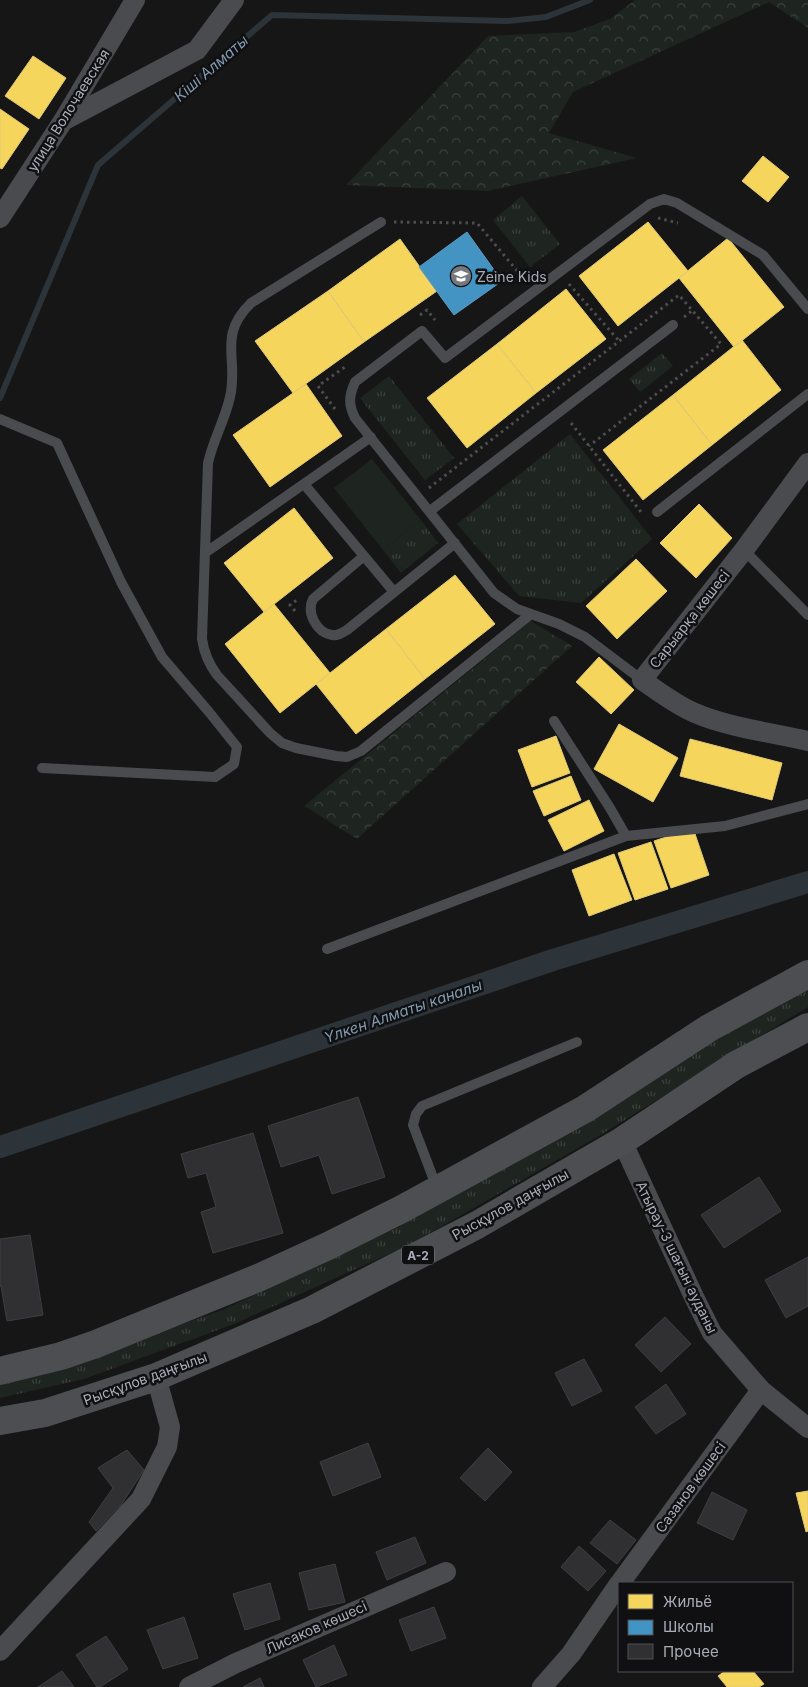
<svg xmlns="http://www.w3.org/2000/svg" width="808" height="1687" font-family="Inter,sans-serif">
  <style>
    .grass { fill: url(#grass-tufts) }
    .forest { fill: url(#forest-crowns) }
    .garden { fill: #1e241f }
    .homes { fill: #f6d55c; stroke: #dfc977 }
    .schools { fill: #4393c3; stroke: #619abf }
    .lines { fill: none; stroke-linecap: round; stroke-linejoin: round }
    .stream { stroke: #2c3339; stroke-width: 6 }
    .canal { stroke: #2c3339; stroke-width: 22 }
    .building { fill: #303032; stroke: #3e3f42 }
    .path { stroke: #4c4d50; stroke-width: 3; stroke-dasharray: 2.5 4; stroke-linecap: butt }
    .service { stroke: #4a4b4f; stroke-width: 10 }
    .minor { stroke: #4a4b4f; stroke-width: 20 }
    .primary { stroke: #4c4e51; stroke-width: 28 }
    .labels { text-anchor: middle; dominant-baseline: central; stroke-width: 5; stroke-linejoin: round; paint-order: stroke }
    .shield { fill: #101012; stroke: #7a7d85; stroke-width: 1 }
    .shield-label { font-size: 12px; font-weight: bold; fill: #a8acb6 }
    .street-label { font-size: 14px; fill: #a8acb6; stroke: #101012 }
    .poi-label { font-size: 14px; fill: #a8acb6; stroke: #101012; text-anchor: start }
    .water-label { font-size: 15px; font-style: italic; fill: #819aaf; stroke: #101012 }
  </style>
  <defs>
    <pattern id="grass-tufts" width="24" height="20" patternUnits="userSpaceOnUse" patternTransform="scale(1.25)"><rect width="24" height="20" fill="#1e241f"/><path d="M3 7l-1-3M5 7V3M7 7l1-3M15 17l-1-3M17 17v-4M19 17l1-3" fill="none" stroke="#3c413d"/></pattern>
    <pattern id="forest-crowns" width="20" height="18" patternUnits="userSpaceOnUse" patternTransform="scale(1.25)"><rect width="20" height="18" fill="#1e241f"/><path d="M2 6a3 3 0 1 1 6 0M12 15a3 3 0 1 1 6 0" fill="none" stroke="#3c413d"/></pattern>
  </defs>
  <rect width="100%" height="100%" fill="#161616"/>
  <!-- grass -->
  <path class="grass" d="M522 196 560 244 530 267 493 220Z
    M662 353 673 366 640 392 629 379Z
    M389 376 454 458 425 480 360 398Z
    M570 434 652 539 581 603 519 596 457 524Z
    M421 520 438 543 401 573 383 550Z
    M808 986V1007L597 1137 411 1244 234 1324 84 1379 0 1398V1378L72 1364 225 1309 398 1227Z"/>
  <!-- forest -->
  <path class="forest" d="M635 0H808V28L769 2 573 92 549 133 637 158 488 191 346 185 488 36 574 32 610 19Z
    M531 621 572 646 357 839 304 806Z"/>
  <!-- garden -->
  <path class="garden" d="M372 459 421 520 383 550 334 488Z"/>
  <!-- homes -->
  <path class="homes" d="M33 56 66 78 39 119 5 96Z
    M0 109 29 129 2 169 0 168Z
    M763 156 789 177 768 202 742 181Z
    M648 222 688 271 618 326 579 276Z
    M728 238 784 307 734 347 679 278Z
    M400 239 437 291 364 342 328 291Z
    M566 289 606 339 536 393 497 344Z
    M328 291 364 342 293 393 255 341Z
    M742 340 781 390 712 445 673 395Z
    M497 344 536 393 467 448 427 398Z
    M306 384 342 436 270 487 233 435Z
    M673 395 712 445 643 500 603 450Z
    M699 504 732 538 696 578 660 543Z
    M294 508 333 558 264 612 224 563Z
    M636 559 667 591 617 639 586 606Z
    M455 575 495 624 425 679 386 629Z
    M274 604 330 673 280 713 225 644Z
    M386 629 425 679 356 734 316 684Z
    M599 657 634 690 611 714 576 682Z
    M619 724 678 758 653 802 594 769Z
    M556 736 570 773 532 787 518 750Z
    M690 739 782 763 772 800 680 776Z
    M571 776 581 800 544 816 533 791Z
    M589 800 604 831 564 851 548 820Z
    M693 828 709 875 671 888 654 841Z
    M651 842 668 889 635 900 618 853Z
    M614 854 632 900 589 916 572 870Z
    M808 1491V1531L806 1532 796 1493Z
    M725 1671H753L764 1684 759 1687H727L718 1676Z"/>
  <!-- schools -->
  <path class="schools" d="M467 232 502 281 454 315 419 267Z"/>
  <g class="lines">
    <!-- stream -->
    <path class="stream" d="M0 398 98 165 272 15 507 21 546 17 590 0"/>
    <!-- canal -->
    <path class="canal" d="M0 1147 553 960 808 882"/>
  </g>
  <!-- building -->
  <path class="building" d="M358 1097 385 1177 332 1194 319 1155 281 1167 268 1126Z
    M253 1133 283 1233 213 1253 201 1212 216 1207 206 1173 188 1178 181 1154Z
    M759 1177 781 1211 724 1248 701 1215Z
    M30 1235 43 1315 7 1321 1 1286 0 1287V1239Z
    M808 1257V1306L786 1318 765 1280Z
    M665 1317 691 1344 661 1372 635 1345Z
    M584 1359 602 1391 572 1406 555 1373Z
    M666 1384 686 1414 656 1434 635 1407Z
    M368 1443 381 1477 333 1496 320 1462Z
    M488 1448 512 1472 485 1501 460 1478Z
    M127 1450 144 1470 121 1505 96 1531 89 1522 113 1488 98 1468Z
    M712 1492 747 1510 733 1540 697 1523Z
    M610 1520 636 1540 617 1564 590 1543Z
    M415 1537 426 1563 387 1580 376 1552Z
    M579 1546 606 1571 588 1591 561 1567Z
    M335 1564 345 1602 309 1610 299 1573Z
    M270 1583 280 1619 245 1630 233 1594Z
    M434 1607 446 1638 411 1651 399 1620Z
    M184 1617 198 1658 163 1669 147 1630Z
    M106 1636 128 1669 100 1687H97L76 1655Z
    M334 1645 347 1675 316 1687 303 1660Z
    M62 1671 74 1687H38Z
    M260 1678 264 1687H243Z"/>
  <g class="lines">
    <!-- path -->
    <path class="path" d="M658 218 678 223
      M394 222 477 223 524 279
      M569 284 620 342
      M420 315 427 310 435 320
      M684 317 693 310
      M335 409 318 386 345 367
      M571 423 641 512
      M429 488 679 295 721 344 589 446
      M295 611 290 605 297 600"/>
    <!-- service -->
    <path class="service" d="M381 222 251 303C217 336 239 359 230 397 225 420 213 440 208 463L202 639C204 653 208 663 217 675L270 733 282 743 296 748 336 756 347 757 361 751 531 614
      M0 419 57 443 121 582 162 657 209 712 237 747 234 764 215 777 42 768
      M304 484 394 592
      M430 511 673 325
      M657 512 808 394
      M744 550 808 615
      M205 553 371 437
      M364 556 313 599C306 613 317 633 332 635 337 636 342 633 347 630L455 543
      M642 680 585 637 559 624 517 609 494 593 355 418C348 404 349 396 355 382L422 331 445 358 650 204 664 199 677 203 763 255 808 309
      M554 721 610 808 626 836 725 826 808 804
      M327 949 626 836
      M437 1188 413 1125 416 1114 422 1106 577 1042"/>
    <!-- minor -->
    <path class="minor" d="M63 121 197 50 234 0
      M0 218 63 121 135 0
      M808 463 744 550 642 680C659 692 676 705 695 713 727 727 773 733 808 741
      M622 1141 694 1297 712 1333 761 1390 808 1428
      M620 1583 761 1390
      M0 1651 141 1499 167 1447 170 1427 156 1377
      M189 1687 236 1663 446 1572
      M542 1687 571 1654 619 1584"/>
    <!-- primary -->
    <path class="primary" d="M0 1371 61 1356 96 1344 258 1278 328 1246 402 1209 585 1109 709 1028 808 974
      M0 1421 45 1413 156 1377 312 1310 477 1225 622 1141 736 1065 808 1027"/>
  </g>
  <!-- icons -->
  <defs>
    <g id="school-disc" transform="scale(1.125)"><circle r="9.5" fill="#75787e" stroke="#101012"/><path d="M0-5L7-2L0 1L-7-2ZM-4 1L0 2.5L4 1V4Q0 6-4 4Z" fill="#fff"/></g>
  </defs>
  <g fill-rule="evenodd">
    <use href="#school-disc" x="461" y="276"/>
  </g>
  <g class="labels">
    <!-- shield labels -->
    <rect class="shield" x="402" y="1245.5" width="32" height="19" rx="4"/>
    <g class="shield-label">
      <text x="418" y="1255">A-2</text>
    </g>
    <!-- street labels -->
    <g class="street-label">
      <text transform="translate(68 110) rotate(-58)">улица Волочаевская</text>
      <text transform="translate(689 619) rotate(-52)">Сарыарқа көшесі</text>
      <text transform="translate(510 1204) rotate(-29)">Рысқұлов даңғылы</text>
      <text transform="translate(677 1257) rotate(64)">Атырау-3 шағын ауданы</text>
      <text transform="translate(145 1378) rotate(-20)">Рысқұлов даңғылы</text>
      <text transform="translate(690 1487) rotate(-54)">Сазанов көшесі</text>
      <text transform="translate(316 1627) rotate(-24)">Лисаков көшесі</text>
    </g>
    <!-- poi labels -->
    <g class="poi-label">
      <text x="477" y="276">Zeine Kids</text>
    </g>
    <!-- water labels -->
    <g class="water-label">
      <text transform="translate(211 68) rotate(-41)">Кіші Алматы</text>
      <text transform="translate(403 1011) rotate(-19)">Үлкен Алматы каналы</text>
    </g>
  </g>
  <!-- legend -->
  <rect x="618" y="1582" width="175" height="90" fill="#101012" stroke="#4d4e54"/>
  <rect x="628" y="1594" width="25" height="15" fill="#f6d55c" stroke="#4d4e54"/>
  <text x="663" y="1607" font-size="15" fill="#a8acb6">Жильё</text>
  <rect x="628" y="1620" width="25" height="15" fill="#4393c3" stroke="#4d4e54"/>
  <text x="663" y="1632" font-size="15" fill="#a8acb6">Школы</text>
  <rect x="628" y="1644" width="25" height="15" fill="#303032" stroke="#4d4e54"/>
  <text x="663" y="1657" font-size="15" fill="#a8acb6">Прочее</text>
</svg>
